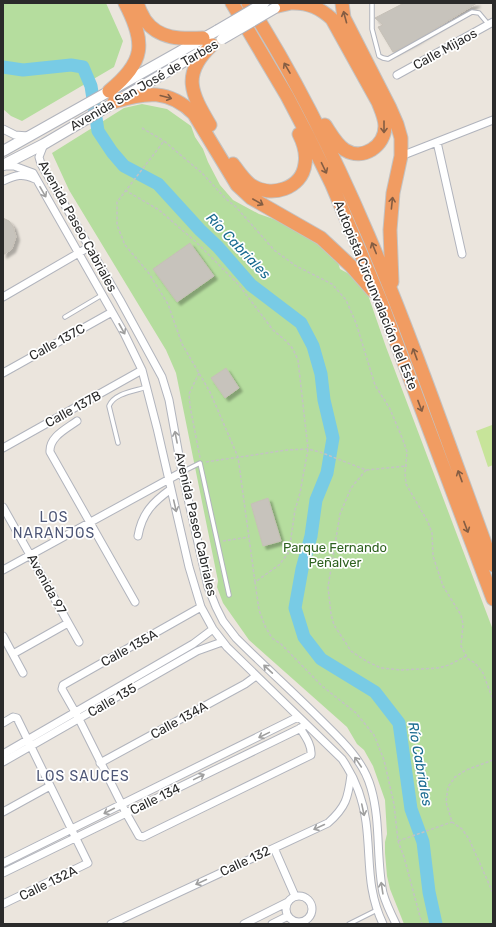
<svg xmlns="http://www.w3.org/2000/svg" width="496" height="927" font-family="Rubik,sans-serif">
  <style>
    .green { fill: #b5dd9e }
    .pitch { fill: #c7e49a }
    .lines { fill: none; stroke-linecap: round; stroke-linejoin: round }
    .river { stroke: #78cbe5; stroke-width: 13 }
    .building { fill: #c7c3bc; stroke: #c6c0b7; filter: url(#shadow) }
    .lane-casing { stroke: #b1b4bd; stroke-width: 5.5 }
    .street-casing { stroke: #b1b4bd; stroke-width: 9 }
    .secondary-casing { stroke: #b1b4bd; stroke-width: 12 }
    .highway-casing { stroke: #c3c3c3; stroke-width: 15 }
    .path { stroke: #c3c3c3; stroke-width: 1.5; stroke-dasharray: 3 2; stroke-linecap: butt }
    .lane { stroke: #fff; stroke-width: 3.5 }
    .street { stroke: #fff; stroke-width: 7 }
    .secondary { stroke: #fff; stroke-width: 10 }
    .highway { stroke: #f19c62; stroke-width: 13 }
    .secondary-bridge-casing { stroke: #b1b4bd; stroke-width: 12; stroke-linecap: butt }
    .secondary-bridge { stroke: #fff; stroke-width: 10 }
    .oneway { stroke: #845d43 }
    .oneway2 { stroke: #9f9f9f }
    .labels { text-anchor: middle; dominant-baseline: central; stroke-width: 3.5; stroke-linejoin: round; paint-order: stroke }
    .street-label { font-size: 13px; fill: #2a2a2a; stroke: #fff }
    .park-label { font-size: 13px; fill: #2f6220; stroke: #fff }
    .water-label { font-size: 14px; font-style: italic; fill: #186a90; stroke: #fff }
    .neighbourhood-label { font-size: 14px; letter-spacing: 1px; fill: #4e5777; stroke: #fff }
  </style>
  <defs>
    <filter id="shadow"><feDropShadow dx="3.5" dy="3.5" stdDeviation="1" flood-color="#0004"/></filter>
  </defs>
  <rect width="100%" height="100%" fill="#ebe5dd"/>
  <!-- green -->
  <path class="green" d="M3 3H106L123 41 114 67 22 121 11 116 3 109Z
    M142 104 167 109 191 126 195 137 203 149 208 162 220 185 233 200 259 214 291 225 336 256 340 269 360 280 367 292 386 347 493 630V924H404L390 889 387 876 385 853V842L387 834 385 800 373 766 364 750 357 744 347 727 249 640 223 603 217 587 218 581 176 373 166 350 69 190 52 153 124 108Z"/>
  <!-- pitch -->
  <path class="pitch" d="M492 425 493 465 488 467 476 431Z"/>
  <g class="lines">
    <!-- river -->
    <path class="river" d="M3 67 23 70 71 65 83 67 91 86 98 131 112 152 124 166 158 184 200 230 218 247 251 285 301 323 313 346 321 374 324 400 333 438 327 473 316 500 311 536 302 569 295 608 304 637 321 659 375 692 399 723 411 809 423 842 429 892 436 924"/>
  </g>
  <!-- building -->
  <path class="building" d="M404 3H477L415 41 393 52 378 27 383 25 375 18Z
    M3 218 9 221 13 226 16 237 12 249 3 255Z
    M190 243 214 276 177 302 153 269Z
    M226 368 239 388 225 398 211 378Z
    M268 498 281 541 263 546 251 504Z"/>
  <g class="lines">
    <!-- lane casing -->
    <g class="lane-casing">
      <path id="lane" d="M372 3V29L379 56 383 58 388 59 472 12 479 13 489 25
        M65 317 102 295
        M118 443 109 406C114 393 135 391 147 387
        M182 472 200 463 229 595
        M349 924 377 910"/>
    </g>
    <!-- street casing -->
    <g class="street-casing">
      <path id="street" d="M397 75 493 22
        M3 129 15 135 28 136
        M437 142 462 254
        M44 144 39 157 41 164 120 300 162 377 169 400 182 472 208 587 216 607 223 621 236 638C263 665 292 691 319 718 340 739 363 759 371 788 381 822 376 859 383 893 386 904 391 914 396 924
        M401 156 493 120
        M3 166H14L33 173 124 333 142 370 157 428 189 567 201 607 213 629 227 647 342 759C355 778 363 799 366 822 371 859 366 888 383 924
        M3 181C16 175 22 173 35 179
        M3 297 89 247
        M3 373 112 312
        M77 421C66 429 49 437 50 452L135 602
        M3 448 142 370
        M3 507 79 642
        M138 536C142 513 153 502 171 489
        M3 570 182 472
        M201 607 63 685 62 689 79 719 126 813 139 836 143 837 311 755C312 745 305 736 300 728
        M3 636 23 673
        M13 654 68 623
        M3 723 13 717 17 718 88 863 3 904
        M3 754 193 644 213 629
        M3 762 197 651 222 642
        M100 763 245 684 256 676
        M3 812 50 786
        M274 848 295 896
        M3 863 298 717
        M3 873 303 727
        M286 909a13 13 0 1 1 26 0a13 13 0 1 1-26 0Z
        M111 924 328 823C346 807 348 798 351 775
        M244 924 288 902
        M272 924 288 916"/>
    </g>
    <!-- secondary casing -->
    <g class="secondary-casing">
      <path id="secondary" d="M3 151 218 30
        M3 165 44 144 207 48"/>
    </g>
    <!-- highway casing -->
    <g class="highway-casing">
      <path id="highway" d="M137 3C139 9 142 15 145 20 159 40 182 39 203 38
        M232 3 287 96 309 138 332 185 380 299 493 599
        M248 3C359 176 422 373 493 565
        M293 3C309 3 320 8 332 19L378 102C381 110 385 118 385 126 385 146 363 161 345 150 336 144 331 134 325 125
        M342 3 344 18 390 108 397 124 401 138V156L393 193 390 230 392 282
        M278 6 291 3
        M109 91C145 62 146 43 125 3
        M114 102C146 92 169 89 194 114L237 185 251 198 321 238 351 266 373 291
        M210 125C191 93 181 74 212 45
        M233 164C238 171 244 180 251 185 271 198 302 189 305 164 307 153 304 144 299 134"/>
    </g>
    <!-- path -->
    <path class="path" d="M142 128 164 141
      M125 190 159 210 196 242 239 285 273 330 286 341 293 349 298 360 308 449 300 493 295 510 289 552 279 565 255 582 259 610 265 626 272 638 281 644 322 686 356 713 374 735 384 760 394 804 398 841 404 857 422 924
      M199 373 189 394 190 406 200 458
      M206 462 287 450 308 449 320 452 366 470 407 466
      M366 470 351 488 340 514 328 587 331 614 334 625 351 651 366 661 381 668 401 670 438 668 449 665 466 656
      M223 541 249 537
      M255 582 238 457 210 392 182 344 168 304 148 272 125 245 117 225V202L164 141 202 173 226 199 236 207 274 250 296 266 332 284 346 300 356 323 375 385 390 409 403 440 407 452 405 473 406 484 428 522 432 533 433 556 443 586 461 615 463 624 461 646 468 659 475 663 483 673 493 700
      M493 760 466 770 455 777 448 787 446 802 452 822 462 829 469 839 493 893
      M398 841 452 822"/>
    <!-- lane -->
    <use href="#lane" class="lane"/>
    <!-- street -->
    <use href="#street" class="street"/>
    <!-- secondary -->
    <use href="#secondary" class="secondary"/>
    <!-- highway -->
    <use href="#highway" class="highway"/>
    <!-- secondary-bridge casing -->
    <g class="secondary-bridge-casing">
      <path id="secondary-bridge" d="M218 30 264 3
        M222 39 275 8"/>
    </g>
    <!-- secondary-bridge -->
    <use href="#secondary-bridge" class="secondary-bridge"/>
  </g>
  <!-- one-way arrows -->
  <defs><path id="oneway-shaft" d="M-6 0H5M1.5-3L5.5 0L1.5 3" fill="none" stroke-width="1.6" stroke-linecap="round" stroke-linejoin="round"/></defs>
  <g class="oneway">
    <use href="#oneway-shaft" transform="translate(345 17) rotate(-105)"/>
    <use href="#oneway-shaft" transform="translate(287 68) rotate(-120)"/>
    <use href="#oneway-shaft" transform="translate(166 97) rotate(15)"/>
    <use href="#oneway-shaft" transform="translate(384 127) rotate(90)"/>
    <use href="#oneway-shaft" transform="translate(324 168) rotate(64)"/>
    <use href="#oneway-shaft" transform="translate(258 202) rotate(30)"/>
    <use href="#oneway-shaft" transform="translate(392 203) rotate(-84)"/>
    <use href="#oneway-shaft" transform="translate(374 248) rotate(-112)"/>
    <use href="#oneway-shaft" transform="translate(415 354) rotate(-110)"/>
    <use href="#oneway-shaft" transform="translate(420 406) rotate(69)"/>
    <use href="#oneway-shaft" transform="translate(460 476) rotate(-110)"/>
    <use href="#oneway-shaft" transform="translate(466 527) rotate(69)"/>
  </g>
  <g class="oneway2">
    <use href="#oneway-shaft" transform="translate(43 192) rotate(60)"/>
    <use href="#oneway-shaft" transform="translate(122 329) rotate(61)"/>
    <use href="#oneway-shaft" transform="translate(176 437) rotate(-101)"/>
    <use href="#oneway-shaft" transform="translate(175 506) rotate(77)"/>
    <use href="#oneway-shaft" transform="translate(268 669) rotate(-137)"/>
    <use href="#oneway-shaft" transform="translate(264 735) rotate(154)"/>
    <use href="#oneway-shaft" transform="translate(358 762) rotate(-124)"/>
    <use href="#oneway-shaft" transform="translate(199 777) rotate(-26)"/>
    <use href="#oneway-shaft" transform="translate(363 810) rotate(78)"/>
    <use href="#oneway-shaft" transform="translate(109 811) rotate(153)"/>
    <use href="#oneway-shaft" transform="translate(319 827) rotate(155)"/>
    <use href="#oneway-shaft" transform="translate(201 882) rotate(155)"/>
    <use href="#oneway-shaft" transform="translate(382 888) rotate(-99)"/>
  </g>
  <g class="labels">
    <!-- street labels -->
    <g class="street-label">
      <text transform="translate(445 49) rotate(-29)">Calle Mijaos</text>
      <text transform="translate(144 85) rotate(-30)">Avenida San José de Tarbes</text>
      <text transform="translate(78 226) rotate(61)">Avenida Paseo Cabriales</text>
      <text transform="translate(376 295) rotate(68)">Autopista Circunvalación del Este</text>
      <text transform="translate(57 342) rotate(-29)">Calle 137C</text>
      <text transform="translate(73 409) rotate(-29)">Calle 137B</text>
      <text transform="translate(196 524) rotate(77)">Avenida Paseo Cabriales</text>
      <text transform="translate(47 584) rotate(61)">Avenida 97</text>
      <text transform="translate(129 648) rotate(-29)">Calle 135A</text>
      <text transform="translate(112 700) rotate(-30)">Calle 135</text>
      <text transform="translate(179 720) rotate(-29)">Calle 134A</text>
      <text transform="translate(155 799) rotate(-26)">Calle 134</text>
      <text transform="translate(245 861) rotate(-25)">Calle 132</text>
      <text transform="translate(48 883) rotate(-26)">Calle 132A</text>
    </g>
    <!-- park labels -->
    <g class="park-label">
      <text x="335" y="547">Parque Fernando<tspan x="335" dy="15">Peñalver</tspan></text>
    </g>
    <!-- water labels -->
    <g class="water-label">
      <text transform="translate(238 246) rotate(46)">Río Cabriales</text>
      <text transform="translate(420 764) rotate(80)">Río Cabriales</text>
    </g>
    <!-- neighbourhood labels -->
    <g class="neighbourhood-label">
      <text x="54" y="517">LOS<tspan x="54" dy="16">NARANJOS</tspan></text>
      <text x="83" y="776">LOS SAUCES</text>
    </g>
  </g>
  <!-- border -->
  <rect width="496" height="927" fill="none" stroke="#2a2a2a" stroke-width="8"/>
</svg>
